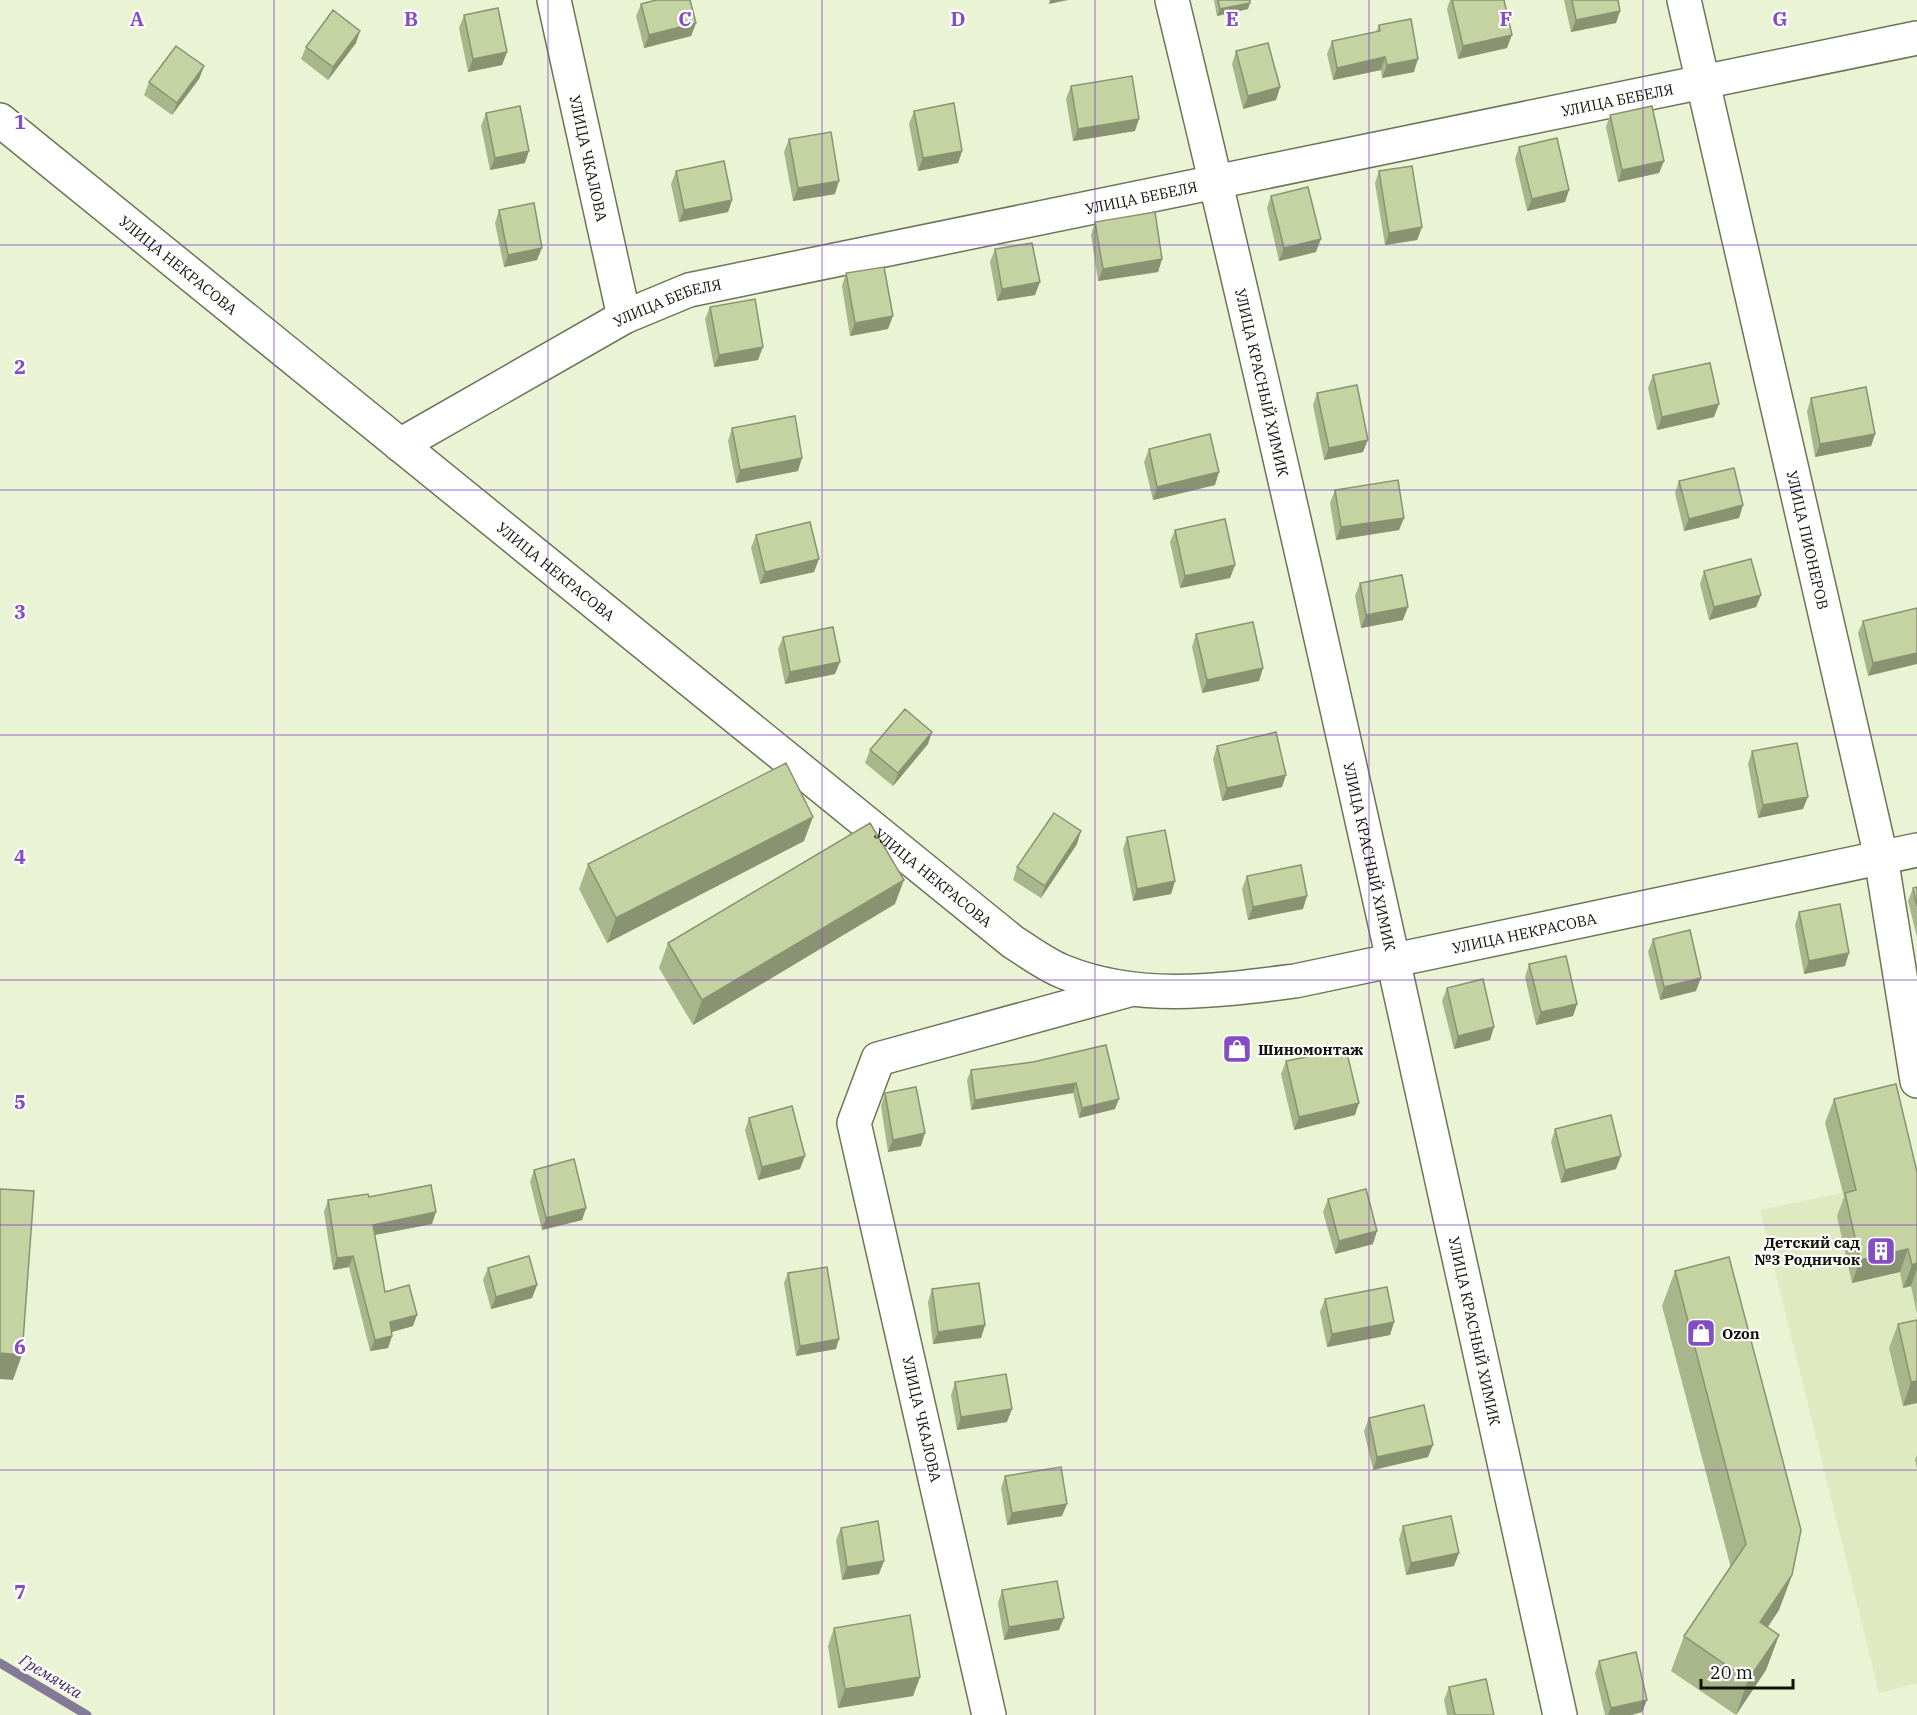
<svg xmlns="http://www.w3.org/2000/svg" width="1917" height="1715" font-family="'IBM Plex Serif',serif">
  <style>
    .built { fill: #dfeac3 }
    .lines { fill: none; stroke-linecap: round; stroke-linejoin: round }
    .stream { stroke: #847996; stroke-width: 9 }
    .street-casing { stroke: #6d7559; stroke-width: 36 }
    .secondary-casing { stroke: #6d7559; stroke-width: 36 }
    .street { stroke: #fff; stroke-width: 33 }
    .secondary { stroke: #fff; stroke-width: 33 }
    .wall { fill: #a9b58a }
    .shaded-wall { fill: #8a9371 }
    .building { fill: #c5d2a1; stroke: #8a9371; stroke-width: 1.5 }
    .grid { fill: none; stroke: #844dc4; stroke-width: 1.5; stroke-opacity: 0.55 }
    .labels { text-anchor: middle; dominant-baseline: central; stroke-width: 4.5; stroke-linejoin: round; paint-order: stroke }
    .street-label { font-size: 15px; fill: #111409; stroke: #fff }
    .poi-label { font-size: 15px; font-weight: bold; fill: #111409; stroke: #fff; text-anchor: start }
    .water-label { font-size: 16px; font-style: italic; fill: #442b63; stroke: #fff }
    .grid-label { font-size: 20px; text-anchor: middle; font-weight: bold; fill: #844dc4; stroke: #fff; stroke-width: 4.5; stroke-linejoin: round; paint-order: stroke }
  </style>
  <rect width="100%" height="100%" fill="#eaf3d4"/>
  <!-- built -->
  <path class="built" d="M1917 1177V1683L1879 1693 1760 1210Z"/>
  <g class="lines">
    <!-- stream -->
    <path class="stream" d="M0 1663 87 1715"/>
    <!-- street casing -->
    <g class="street-casing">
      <g id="street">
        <path id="s1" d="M554 0 624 317"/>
        <path id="s2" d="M1172 0C1310 570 1433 1143 1560 1715"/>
        <path id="s3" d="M1684 0 1881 857 1917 1081"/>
        <path id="s4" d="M400 445 624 317 689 290 1917 38"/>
        <path d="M989 1715 854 1123 878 1059 1129 990"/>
      </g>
    </g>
    <!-- secondary casing -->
    <g class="secondary-casing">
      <g id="secondary">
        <path id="s5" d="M0 120 1013 942C1029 952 1046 965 1064 972 1139 1002 1217 991 1295 981L1917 850"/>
      </g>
    </g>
    <!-- street -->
    <use href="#street" class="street"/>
    <!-- secondary -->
    <use href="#secondary" class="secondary"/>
  </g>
  <!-- wall -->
  <path class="wall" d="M1214 0H1250L1248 9 1217 16Z
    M1450 0H1504L1507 48 1458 59 1447 9Z
    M1564 0H1618L1620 11 1616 23 1571 32Z
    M641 4 696 23 691 36 644 48 636 16Z
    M464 15 507 52 502 65 468 72 459 28Z
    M1379 25 1414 72 1382 78 1381 70 1333 80 1327 54 1332 41 1376 32Z
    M356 43 328 80 301 59 306 47Z
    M1236 51 1280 87 1276 100 1243 109 1232 64Z
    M204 66 199 79 172 115 144 95 149 82Z
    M1071 86 1135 131 1073 141 1066 99Z
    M914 111 962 151 958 163 918 171 909 124Z
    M486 113 525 163 490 170 481 126Z
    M1610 115 1664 161 1659 173 1618 182 1606 127Z
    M789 139 835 194 793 201 784 152Z
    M1519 147 1569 190 1565 202 1527 211 1515 159Z
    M676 171 732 200 728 212 679 222 671 184Z
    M1379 171 1422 227 1417 240 1385 245 1375 183Z
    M1271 196 1316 252 1279 261 1267 208Z
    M499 210 537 260 504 267 495 223Z
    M1095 222 1162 259 1158 272 1098 281 1091 235Z
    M995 249 1035 295 997 301 990 262Z
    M846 273 888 329 850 336 842 286Z
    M710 307 758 360 714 367 705 319Z
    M1653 375 1714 417 1657 430 1648 388Z
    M1317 393 1363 452 1324 460 1313 405Z
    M1811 398 1875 434 1871 446 1815 457 1807 411Z
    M732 428 798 471 736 483 728 441Z
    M1149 449 1215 485 1153 500 1144 462Z
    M1679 481 1743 505 1739 518 1684 531 1675 493Z
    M1335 490 1404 518 1399 530 1336 540 1330 503Z
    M1175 530 1235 565 1230 578 1180 588 1170 542Z
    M756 535 814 572 760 584 751 548Z
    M1704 571 1761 595 1756 607 1709 620 1700 584Z
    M1360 583 1403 620 1361 628 1355 596Z
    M1917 608 1868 676 1858 633 1863 621Z
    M1196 634 1263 668 1259 681 1202 693 1192 647Z
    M783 637 835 674 785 684 778 649Z
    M928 744 893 786 865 763 870 750Z
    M1217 746 1282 787 1222 801 1213 759Z
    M1752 751 1803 809 1758 818 1748 764Z
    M1127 837 1175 881 1171 894 1133 901 1123 849Z
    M804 841 607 943 579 889 588 864Z
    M1077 844 1041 898 1013 880 1017 867Z
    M1247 876 1303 909 1248 920 1242 889Z
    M1917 887V937L1908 901 1913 888Z
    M895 904 693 1025 659 968 668 943Z
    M1799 912 1845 966 1804 974 1795 925Z
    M1653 939 1696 991 1660 1000 1648 952Z
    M1529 964 1577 1004 1573 1016 1536 1025 1525 977Z
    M1447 988 1490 1040 1454 1049 1442 1001Z
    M1106 1045 1115 1109 1079 1118 1073 1093 971 1110 967 1080 971 1070 1033 1062Z
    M1286 1061 1355 1115 1294 1130 1281 1074Z
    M885 1093 921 1146 888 1152 881 1106Z
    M1834 1099 1917 1172V1314L1911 1286 1903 1288 1900 1272 1852 1283 1837 1216 1844 1197 1825 1123Z
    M749 1118 800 1169 758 1180 745 1130Z
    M1555 1129 1616 1169 1561 1183 1551 1142Z
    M534 1170 586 1208 582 1220 542 1230 530 1182Z
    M369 1197 432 1224 375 1235 385 1292 413 1326 391 1332 392 1336 388 1348 370 1351 349 1267 333 1270 324 1212 328 1200Z
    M1328 1199 1373 1244 1335 1254 1323 1212Z
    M488 1268 537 1285 532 1298 491 1309 483 1280Z
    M1675 1271 1792 1575 1779 1610 1768 1627 1779 1635 1766 1670 1736 1715 1671 1671 1684 1636 1731 1568 1662 1306Z
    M788 1273 836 1349 796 1356 784 1283Z
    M932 1289 985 1325 981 1338 933 1344 928 1302Z
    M1325 1299 1394 1322 1390 1335 1327 1347 1320 1312Z
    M1917 1320V1403L1903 1406 1889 1348 1898 1324Z
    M955 1382 1007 1422 957 1430 951 1395Z
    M1369 1418 1428 1457 1373 1470 1364 1431Z
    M1917 1455V1469L1915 1460Z
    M1005 1476 1062 1516 1007 1525 1001 1488Z
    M1403 1526 1454 1566 1406 1575 1399 1539Z
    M841 1528 879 1574 842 1580 836 1540Z
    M1002 1590 1059 1630 1004 1640 998 1603Z
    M834 1628 920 1677 913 1696 838 1708 828 1646Z
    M1599 1661 1642 1712 1631 1715H1605L1595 1673Z
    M1449 1687 1494 1715H1447L1444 1700Z"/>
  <!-- shaded-wall -->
  <path class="shaded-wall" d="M1050 0H1068L1049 4Z
    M1250 3 1248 9 1217 16 1220 9Z
    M1620 11 1616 23 1571 32 1576 20Z
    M696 23 691 36 644 48 649 35Z
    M360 31 356 43 328 80 333 67Z
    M1512 35 1507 48 1458 59 1463 46Z
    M507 52 502 65 468 72 473 59Z
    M1385 57 1381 70 1333 80 1337 68Z
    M1418 59 1414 72 1382 78 1387 65Z
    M204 66 199 79 172 115 177 103Z
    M1280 87 1276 100 1243 109 1248 96Z
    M1139 119 1135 131 1073 141 1078 129Z
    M529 151 525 163 490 170 495 158Z
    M962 151 958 163 918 171 923 158Z
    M1664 161 1659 173 1618 182 1622 170Z
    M839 181 835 194 793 201 798 188Z
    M1569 190 1565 202 1527 211 1532 199Z
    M732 200 728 212 679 222 684 210Z
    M1422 227 1417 240 1385 245 1389 233Z
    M1321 239 1316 252 1279 261 1284 248Z
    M542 248 537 260 504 267 508 255Z
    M1162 259 1158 272 1098 281 1103 269Z
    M1040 282 1035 295 997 301 1002 289Z
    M893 316 888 329 850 336 855 323Z
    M763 347 758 360 714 367 719 355Z
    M1719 404 1714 417 1657 430 1662 417Z
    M1875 434 1871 446 1815 457 1820 444Z
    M1368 440 1363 452 1324 460 1329 448Z
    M802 458 798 471 736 483 740 470Z
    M1219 472 1215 485 1153 500 1157 487Z
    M1743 505 1739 518 1684 531 1689 519Z
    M1404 518 1399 530 1336 540 1341 527Z
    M819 559 814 572 760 584 765 572Z
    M1235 565 1230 578 1180 588 1185 576Z
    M1761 595 1756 607 1709 620 1714 607Z
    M1408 607 1403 620 1361 628 1366 615Z
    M1917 653V664L1868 676 1873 663Z
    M840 662 835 674 785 684 790 672Z
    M1263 668 1259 681 1202 693 1207 680Z
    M932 732 928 744 893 786 898 773Z
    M1286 775 1282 787 1222 801 1227 788Z
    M1808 797 1803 809 1758 818 1763 805Z
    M813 817 804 841 607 943 616 918Z
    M1081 831 1077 844 1041 898 1045 886Z
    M904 880 895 904 693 1025 702 1000Z
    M1175 881 1171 894 1133 901 1137 889Z
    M1307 896 1303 909 1248 920 1253 907Z
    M1849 953 1845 966 1804 974 1809 961Z
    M1701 978 1696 991 1660 1000 1664 987Z
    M1577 1004 1573 1016 1536 1025 1541 1012Z
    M1494 1027 1490 1040 1454 1049 1458 1036Z
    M1076 1083 1073 1093 971 1110 975 1100Z
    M1119 1099 1115 1109 1079 1118 1082 1108Z
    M1359 1103 1355 1115 1294 1130 1299 1117Z
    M925 1133 921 1146 888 1152 893 1140Z
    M805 1156 800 1169 758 1180 762 1167Z
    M1621 1156 1616 1169 1561 1183 1565 1170Z
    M586 1208 582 1220 542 1230 546 1218Z
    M436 1212 432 1224 369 1236 373 1225Z
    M1377 1231 1373 1244 1335 1254 1339 1241Z
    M1908 1249 1900 1272 1852 1283 1860 1260Z
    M353 1256 349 1267 333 1270 337 1258Z
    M1917 1263V1269L1911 1286 1903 1288 1912 1265Z
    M537 1285 532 1298 491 1309 496 1297Z
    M417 1315 413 1326 385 1334 390 1322Z
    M1394 1322 1390 1335 1327 1347 1332 1334Z
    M985 1325 981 1338 933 1344 938 1332Z
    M392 1336 388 1348 370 1351 375 1340Z
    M839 1339 836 1349 796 1356 800 1346Z
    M0 1353 22 1355 13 1380 0 1379Z
    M1917 1381V1403L1903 1406 1911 1382Z
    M1012 1409 1007 1422 957 1430 961 1417Z
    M1433 1445 1428 1457 1373 1470 1377 1457Z
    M1067 1504 1062 1516 1007 1525 1012 1513Z
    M1459 1553 1454 1566 1406 1575 1411 1563Z
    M884 1561 879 1574 842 1580 847 1567Z
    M1792 1575 1779 1610 1747 1657 1760 1622Z
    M1064 1618 1059 1630 1004 1640 1009 1627Z
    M1779 1635 1766 1670 1736 1715 1748 1680Z
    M920 1677 913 1696 838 1708 845 1689Z
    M1647 1700 1642 1712 1631 1715H1608L1611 1708Z"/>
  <!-- building -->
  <path class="building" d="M656 0H690L696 23 649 35 641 4Z
    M1218 0H1250V3L1220 9Z
    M1452 0H1504L1512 35 1463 46Z
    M1572 0H1618L1620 11 1576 20Z
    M498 8 507 52 473 59 464 15Z
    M333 10 360 31 333 67 306 47Z
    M1411 19 1418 59 1387 65 1385 57 1337 68 1332 41 1380 31 1379 25Z
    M1268 43 1280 87 1248 96 1236 51Z
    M176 46 204 66 177 103 149 82Z
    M1132 76 1139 119 1078 129 1071 86Z
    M954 103 962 151 923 158 914 111Z
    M520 106 529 151 495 158 486 113Z
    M1652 106 1664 161 1622 170 1610 115Z
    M831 132 839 181 798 188 789 139Z
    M1557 138 1569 190 1532 199 1519 147Z
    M724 161 732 200 684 210 676 171Z
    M1412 166 1422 227 1389 233 1379 171Z
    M1308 187 1321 239 1284 248 1271 196Z
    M534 203 542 248 508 255 499 210Z
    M1155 212 1162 259 1103 269 1095 222Z
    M1032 243 1040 282 1002 289 995 249Z
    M884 267 893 316 855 323 846 273Z
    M755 299 763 347 719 355 710 307Z
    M1710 363 1719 404 1662 417 1653 375Z
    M1357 385 1368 440 1329 448 1317 393Z
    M1866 387 1875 434 1820 444 1811 398Z
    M795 416 802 458 740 470 732 428Z
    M1210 434 1219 472 1157 487 1149 449Z
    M1734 468 1743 505 1689 519 1679 481Z
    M1398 480 1404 518 1341 527 1335 490Z
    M1225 519 1235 565 1185 576 1175 530Z
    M810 522 819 559 765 572 756 535Z
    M1751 559 1761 595 1714 607 1704 571Z
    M1402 575 1408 607 1366 615 1360 583Z
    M1917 608V653L1873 663 1863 621Z
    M1253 622 1263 668 1207 680 1196 634Z
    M833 627 840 662 790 672 783 637Z
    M905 709 932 732 898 773 870 750Z
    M1276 732 1286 775 1227 788 1217 746Z
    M1797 743 1808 797 1763 805 1752 751Z
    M786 763 813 817 616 918 588 864Z
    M1054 813 1081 831 1045 886 1017 867Z
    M870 823 904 880 702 1000 668 943Z
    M1165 830 1175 881 1137 889 1127 837Z
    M1301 865 1307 896 1253 907 1247 876Z
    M1917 887V906L1913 888Z
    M1840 904 1849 953 1809 961 1799 912Z
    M1690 930 1701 978 1664 987 1653 939Z
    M1566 956 1577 1004 1541 1012 1529 964Z
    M1483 979 1494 1027 1458 1036 1447 988Z
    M1106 1045 1119 1099 1082 1108 1076 1083 975 1100 971 1070 1033 1062Z
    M1346 1049 1359 1103 1299 1117 1286 1061Z
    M1896 1084 1917 1172V1263L1912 1265 1908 1249 1860 1260 1845 1193 1856 1190 1834 1099Z
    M916 1087 925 1133 893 1140 885 1093Z
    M792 1106 805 1156 762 1167 749 1118Z
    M1611 1115 1621 1156 1565 1170 1555 1129Z
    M574 1159 586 1208 546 1218 534 1170Z
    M431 1185 436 1212 373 1225 385 1292 409 1285 417 1315 390 1322 392 1336 375 1340 353 1256 337 1258 328 1200 368 1194 369 1197Z
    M0 1189 34 1191 22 1355 0 1353Z
    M1366 1189 1377 1231 1339 1241 1328 1199Z
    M529 1256 537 1285 496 1297 488 1268Z
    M1729 1257 1801 1530 1792 1575 1760 1622 1779 1635 1748 1680 1684 1636 1746 1544 1675 1271Z
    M827 1267 839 1339 800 1346 788 1273Z
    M979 1283 985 1325 938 1332 932 1289Z
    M1387 1287 1394 1322 1332 1334 1325 1299Z
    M1917 1320V1381L1911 1382 1898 1324Z
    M1006 1374 1012 1409 961 1417 955 1382Z
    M1424 1405 1433 1445 1377 1457 1369 1418Z
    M1061 1467 1067 1504 1012 1513 1005 1476Z
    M1451 1516 1459 1553 1411 1563 1403 1526Z
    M878 1521 884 1561 847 1567 841 1528Z
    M1057 1581 1064 1618 1009 1627 1002 1590Z
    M910 1615 920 1677 845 1689 834 1628Z
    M1636 1652 1647 1700 1611 1708 1599 1661Z
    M1486 1679 1494 1715H1455L1449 1687Z"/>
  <!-- grid -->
  <path class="grid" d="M274 0V1715M548 0V1715M822 0V1715M1095 0V1715M1369 0V1715M1643 0V1715M0 245H1917M0 490H1917M0 735H1917M0 980H1917M0 1225H1917M0 1470H1917"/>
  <!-- icons -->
  <defs>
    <g id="shop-square" transform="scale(1.5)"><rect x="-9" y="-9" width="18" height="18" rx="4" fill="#844dc4" stroke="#fff"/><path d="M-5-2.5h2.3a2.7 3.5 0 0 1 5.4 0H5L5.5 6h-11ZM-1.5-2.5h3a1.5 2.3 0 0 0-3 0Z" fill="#fff"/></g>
    <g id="building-square" transform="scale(1.5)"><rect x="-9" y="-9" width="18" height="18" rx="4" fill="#844dc4" stroke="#fff"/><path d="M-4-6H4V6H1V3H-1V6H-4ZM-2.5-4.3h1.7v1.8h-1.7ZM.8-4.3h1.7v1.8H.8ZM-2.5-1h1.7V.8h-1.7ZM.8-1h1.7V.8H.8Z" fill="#fff"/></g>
  </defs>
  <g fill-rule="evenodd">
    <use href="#shop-square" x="1237" y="1049"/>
    <use href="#building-square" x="1881" y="1251"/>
    <use href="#shop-square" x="1701" y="1333"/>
  </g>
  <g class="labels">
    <!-- street labels -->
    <g class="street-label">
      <text stroke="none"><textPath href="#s4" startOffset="1276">УЛИЦА БЕБЕЛЯ</textPath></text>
      <text stroke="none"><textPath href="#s1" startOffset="162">УЛИЦА ЧКАЛОВА</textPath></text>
      <text stroke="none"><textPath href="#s4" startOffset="790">УЛИЦА БЕБЕЛЯ</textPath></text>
      <text stroke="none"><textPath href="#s5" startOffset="230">УЛИЦА НЕКРАСОВА</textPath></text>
      <text stroke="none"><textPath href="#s4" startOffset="304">УЛИЦА БЕБЕЛЯ</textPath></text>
      <text stroke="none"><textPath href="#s2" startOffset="393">УЛИЦА КРАСНЫЙ ХИМИК</textPath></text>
      <text stroke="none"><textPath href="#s3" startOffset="554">УЛИЦА ПИОНЕРОВ</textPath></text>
      <text stroke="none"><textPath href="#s5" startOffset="716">УЛИЦА НЕКРАСОВА</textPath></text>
      <text stroke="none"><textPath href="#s2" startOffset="879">УЛИЦА КРАСНЫЙ ХИМИК</textPath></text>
      <text stroke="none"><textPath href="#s5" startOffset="1202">УЛИЦА НЕКРАСОВА</textPath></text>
      <text stroke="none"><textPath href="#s5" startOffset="1832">УЛИЦА НЕКРАСОВА</textPath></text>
      <text stroke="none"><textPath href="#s2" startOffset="1365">УЛИЦА КРАСНЫЙ ХИМИК</textPath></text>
      <text transform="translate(922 1419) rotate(77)">УЛИЦА ЧКАЛОВА</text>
    </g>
    <!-- poi labels -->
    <g class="poi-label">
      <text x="1258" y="1049">Шиномонтаж</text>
      <text x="1860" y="1242" text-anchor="end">Детский сад<tspan x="1860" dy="17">№3 Родничок</tspan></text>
      <text x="1722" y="1333">Ozon</text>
    </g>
    <!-- water labels -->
    <g class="water-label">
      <text transform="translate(51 1676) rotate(31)">Гремячка</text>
    </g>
  </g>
  <g class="grid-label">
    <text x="137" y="26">A</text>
    <text x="411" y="26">B</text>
    <text x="685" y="26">C</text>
    <text x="958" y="26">D</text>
    <text x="1232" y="26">E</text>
    <text x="1506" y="26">F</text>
    <text x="1780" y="26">G</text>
    <text x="20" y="129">1</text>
    <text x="20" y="374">2</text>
    <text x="20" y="619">3</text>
    <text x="20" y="864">4</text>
    <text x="20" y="1109">5</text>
    <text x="20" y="1354">6</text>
    <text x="20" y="1599">7</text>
  </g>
  <!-- scale -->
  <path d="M1701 1679v9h92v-9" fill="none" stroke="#111409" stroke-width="3"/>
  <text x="1710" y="1679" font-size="18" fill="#111409" stroke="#ffffff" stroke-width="4.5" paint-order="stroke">20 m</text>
</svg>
